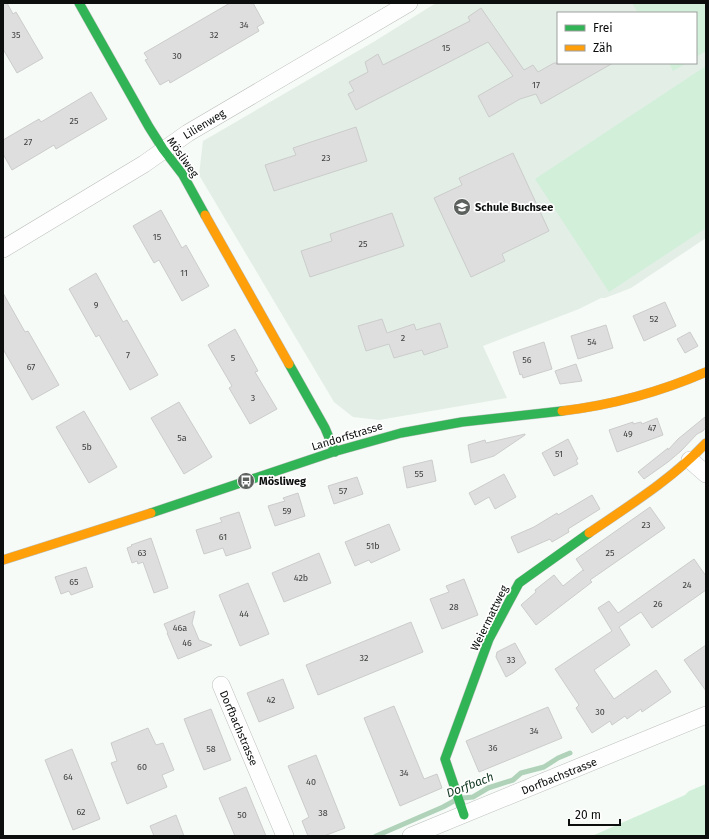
<svg xmlns="http://www.w3.org/2000/svg" width="709" height="839" font-family="'Fira Sans',sans-serif">
  <rect width="100%" height="100%" fill="#f6fbf7"/>
  <!-- built -->
  <path fill="#e3eee6" fill-rule="evenodd" d="M436,3H706V238L631,288L605,298H601L579,309L483,346L507,398L379,420L353,417L334,402L199,175L203,141L375,41ZM558,13H696V63H558Z"/>
  <!-- green -->
  <path fill="#d2efda" d="M632,3H706V51L696,57V13H638Z
    M669,63H687L673,71Z
    M706,66V228L609,292L535,179Z
    M706,784V836H592L685,795L689,791Z"/>
  <g fill="none" stroke-linecap="round" stroke-linejoin="round">
    <!-- stream -->
    <path stroke="#afd2b9" stroke-width="5" d="M463,798L473,797L488,788L513,780L521,773L544,767L558,758L570,753
      M376,836L443,807L454,801"/>
  </g>
  <!-- building -->
  <path fill="#dddedd" stroke="#cbcccb" d="M3,3H7L13,14L16,12L43,58L17,73L3,49Z
    M230,3H253L264,23L257,27L259,31L170,83L169,80L160,85L145,60L148,59L144,53Z
    M481,8L524,70L533,65L538,72L554,63H613L541,104L536,94L520,99L489,117L478,96L513,76L488,42L356,110L348,94L354,91L349,82L368,72L365,62L378,54L383,65L470,21L468,17Z
    M91,92L107,119L56,149L54,145L12,170L3,154V140L39,119L41,122Z
    M356,127L367,161L274,191L265,165L296,155L293,148Z
    M513,153L549,231L502,254L505,261L471,277L434,198L462,185L459,178Z
    M161,210L182,248L186,245L209,286L182,301L159,260L154,263L133,226Z
    M392,213L404,246L310,277L301,251L332,241L330,234Z
    M96,273L123,322L127,320L158,375L130,390L99,335L96,337L69,289Z
    M3,293L25,332L28,331L59,385L32,400L3,349Z
    M665,302L676,326L644,341L633,316Z
    M382,319L387,333L414,324L416,330L440,323L448,347L424,355L422,350L394,358L389,344L366,351L358,326Z
    M606,325L613,348L578,359L571,336Z
    M235,329L258,371L255,372L277,409L250,424L229,388L232,386L208,345Z
    M690,332L698,346L685,353L677,339Z
    M544,342L552,369L523,378L522,374L520,375L513,352Z
    M576,364L582,381L560,384L555,371Z
    M179,402L212,457L184,474L151,418Z
    M84,411L117,467L89,483L56,427Z
    M705,417L706,427L703,431L697,434L681,451L668,462L644,479L638,472L668,448V450L678,439Z
    M657,418L663,435L617,452L609,430L633,422V424L641,422L642,424Z
    M525,434V435L494,456L471,463L468,445L485,440L486,443Z
    M568,439L578,459L576,460L578,464L554,476L542,453Z
    M432,460L436,481L407,488L403,467Z
    M504,474L516,497L495,509L489,497L475,505L469,493Z
    M357,477L363,494L334,504L328,486Z
    M298,493L305,516L275,526L268,506L285,501L283,498Z
    M592,495L600,509L568,529L569,532L552,542L550,539L518,553L511,537L534,527L557,513L558,515Z
    M650,507L665,528L590,580L592,582L536,625L521,605L536,592L535,590L554,575L563,586L583,570L584,571L576,559Z
    M239,512L251,548L226,556L223,548L204,554L196,530L222,522L220,518Z
    M389,524L400,550L371,563L369,560L355,566L345,542Z
    M151,538L168,588L154,593L143,562L138,564L137,561L132,563L127,548L132,546L131,545Z
    M319,553L331,583L284,602L272,573Z
    M694,559L706,576V590L652,628L641,612L619,627L630,645L594,670L614,699L656,670L671,692L642,712L641,709L627,719L625,716L612,725L610,721L592,733L576,708L579,705L555,669L612,631L598,608L609,601L618,613Z
    M86,567L93,587L71,595L69,591L61,594L55,577Z
    M464,579L478,615L442,629L430,599L449,592L446,586Z
    M248,583L269,634L240,646L219,595Z
    M195,611L192,623L199,640L212,645L178,659L167,633H168L164,624Z
    M411,622L423,652L318,695L306,665Z
    M515,643L526,663L513,673L506,677L496,657L497,652Z
    M706,645V691L684,660Z
    M283,679L294,708L259,722L247,693Z
    M394,706L424,779L437,774L442,788L400,806L364,718Z
    M548,707L562,738L479,772L466,741Z
    M211,709L231,760L204,770L184,719Z
    M148,728L156,745L163,743L174,770L162,775L167,787L127,804L111,763L117,761L111,743Z
    M72,749L100,819L73,830L45,760Z
    M316,755L345,828L324,836H308L302,821L309,817L288,766Z
    M246,787L252,802L266,836H235L219,798Z
    M176,815L184,836H154L150,826Z"/>
  <g fill="none" stroke-linecap="round" stroke-linejoin="round">
    <!-- street casing -->
    <g stroke="#bcbfbc" stroke-width="18">
      <path id="street" d="M3,249L144,164L188,133L409,3
        M690,460L706,474
        M221,685L285,836
        M411,836L706,715"/>
    </g>
    <!-- fast casing -->
    <g stroke="#bcbfbc" stroke-width="10">
      <path id="fast" d="M79,3L149,127L163,149L183,175L205,215
        M289,364L325,428L335,452
        M151,513L333,452L401,433L462,422L562,411
        M464,815L445,759L489,639L519,583L589,533"/>
    </g>
    <!-- slow casing -->
    <g stroke="#bcbfbc" stroke-width="10">
      <path id="slow" d="M205,215L289,364
        M562,411C612,405 660,392 706,372
        M589,533C630,505 672,479 706,443
        M3,560L151,513"/>
    </g>
    <!-- street -->
    <use href="#street" stroke="#fefefe" stroke-width="17"/>
    <!-- fast -->
    <use href="#fast" stroke="#30b455" stroke-width="9"/>
    <!-- slow -->
    <use href="#slow" stroke="#ff9f0a" stroke-width="9"/>
  </g>
  <!-- icons -->
  <defs>
    <g id="school-disc" transform="scale(0.9)"><circle r="9.5" fill="#5d615e" stroke="#fff"/><path d="M0-5L7-2L0 1L-7-2ZM-4 1L0 2.5L4 1V4Q0 6-4 4Z" fill="#fff"/></g>
    <g id="bus-disc" transform="scale(0.9)"><circle r="9.5" fill="#5d615e" stroke="#fff"/><path d="M-5-6H5V4H4V6H2V4H-2V6H-4V4H-5ZM-3.5-4V0h7V-4ZM-3.5 1.2v1.5H-2V1.2ZM2 1.2v1.5H3.5V1.2Z" fill="#fff"/></g>
  </defs>
  <g fill-rule="evenodd">
    <use href="#school-disc" x="462" y="207"/>
    <use href="#bus-disc" x="246" y="481"/>
  </g>
  <g text-anchor="middle" stroke-width="3.5" stroke-linejoin="round" paint-order="stroke">
    <!-- number labels -->
    <g font-size="9" fill="#404240">
      <text x="244" y="28">34</text>
      <text x="16" y="38">35</text>
      <text x="214" y="38">32</text>
      <text x="446" y="51">15</text>
      <text x="177" y="59">30</text>
      <text x="536" y="88">17</text>
      <text x="74" y="124">25</text>
      <text x="28" y="145">27</text>
      <text x="326" y="161">23</text>
      <text x="157" y="240">15</text>
      <text x="363" y="247">25</text>
      <text x="184" y="276">11</text>
      <text x="96" y="308">9</text>
      <text x="654" y="322">52</text>
      <text x="403" y="341">2</text>
      <text x="592" y="345">54</text>
      <text x="128" y="358">7</text>
      <text x="233" y="361">5</text>
      <text x="527" y="363">56</text>
      <text x="31" y="370">67</text>
      <text x="253" y="401">3</text>
      <text x="652" y="431">47</text>
      <text x="628" y="437">49</text>
      <text x="182" y="441">5a</text>
      <text x="87" y="450">5b</text>
      <text x="559" y="457">51</text>
      <text x="419" y="477">55</text>
      <text x="343" y="494">57</text>
      <text x="287" y="514">59</text>
      <text x="646" y="528">23</text>
      <text x="223" y="540">61</text>
      <text x="373" y="549">51b</text>
      <text x="142" y="556">63</text>
      <text x="610" y="556">25</text>
      <text x="301" y="581">42b</text>
      <text x="74" y="585">65</text>
      <text x="687" y="588">24</text>
      <text x="658" y="607">26</text>
      <text x="454" y="610">28</text>
      <text x="244" y="617">44</text>
      <text x="180" y="631">46a</text>
      <text x="187" y="646">46</text>
      <text x="364" y="661">32</text>
      <text x="511" y="663">33</text>
      <text x="271" y="703">42</text>
      <text x="600" y="715">30</text>
      <text x="534" y="734">34</text>
      <text x="493" y="751">36</text>
      <text x="211" y="752">58</text>
      <text x="142" y="770">60</text>
      <text x="404" y="776">34</text>
      <text x="68" y="780">64</text>
      <text x="311" y="785">40</text>
      <text x="81" y="815">62</text>
      <text x="323" y="816">38</text>
      <text x="242" y="818">50</text>
    </g>
    <!-- street labels -->
    <g font-size="11" fill="#0b0e0c" stroke="#fff">
      <text transform="translate(204 124) rotate(-31)" y="4">Lilienweg</text>
      <text transform="translate(183 157) rotate(55)" y="4">Mösliweg</text>
      <text transform="translate(347 436) rotate(-17)" y="4">Landorfstrasse</text>
      <text transform="translate(489 618) rotate(-64)" y="4">Weiermattweg</text>
      <text transform="translate(239 728) rotate(67)" y="4">Dorfbachstrasse</text>
      <text transform="translate(559 776) rotate(-22)" y="4">Dorfbachstrasse</text>
    </g>
    <!-- poi labels -->
    <g font-size="11" font-weight="bold" fill="#0b0e0c" stroke="#fff" text-anchor="start">
      <text x="475" y="211">Schule Buchsee</text>
      <text x="259" y="485">Mösliweg</text>
    </g>
    <!-- water labels -->
    <g font-size="12" font-style="italic" fill="#113820" stroke="#fff">
      <text transform="translate(470 785) rotate(-21)" y="4">Dorfbach</text>
    </g>
  </g>
  <!-- border -->
  <rect width="709" height="839" fill="none" stroke="#0b0e0c" stroke-width="8"/>
  <!-- legend -->
  <rect x="557" y="12" width="140" height="52" fill="#ffffff" stroke="#9d9f9e"/>
  <rect x="565" y="25" width="20" height="6" fill="#30b455" stroke="#9d9f9e"/>
  <text x="593" y="32" font-size="12" fill="#0b0e0c">Frei</text>
  <rect x="565" y="45" width="20" height="6" fill="#ff9f0a" stroke="#9d9f9e"/>
  <text x="593" y="52" font-size="12" fill="#0b0e0c">Zäh</text>
  <!-- scale -->
  <path d="M569 819v6h51v-6" fill="none" stroke="#0b0e0c" stroke-width="2"/>
  <text x="575" y="819" font-size="12" fill="#0b0e0c" stroke="#ffffff" stroke-width="3" paint-order="stroke">20 m</text>
</svg>
